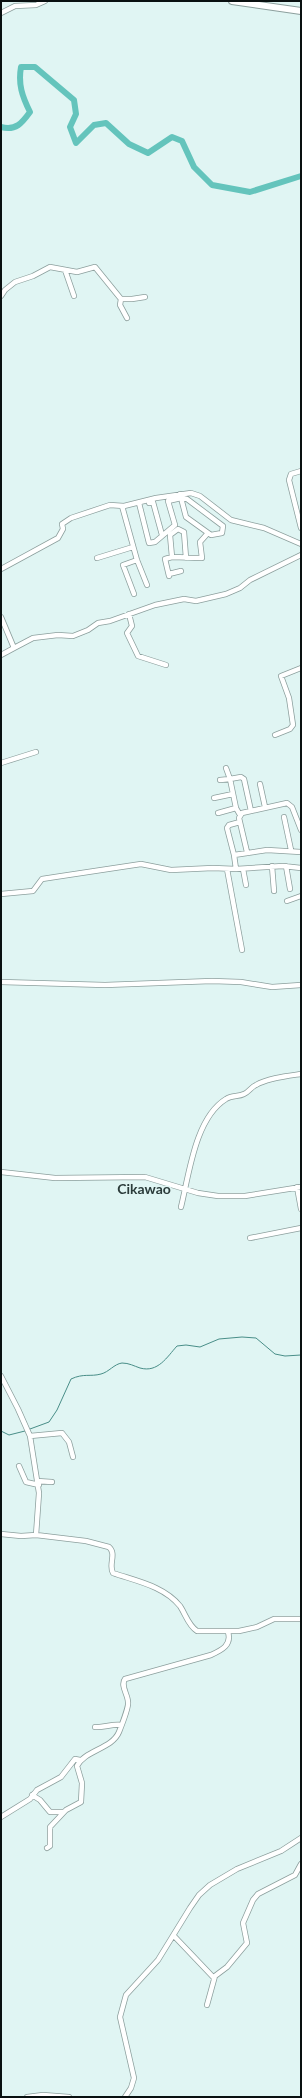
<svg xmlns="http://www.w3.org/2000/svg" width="302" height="2098" font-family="Lato,sans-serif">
  <rect width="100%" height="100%" fill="#e0f5f3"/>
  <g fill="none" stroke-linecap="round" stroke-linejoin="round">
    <!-- stream -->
    <path stroke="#498e88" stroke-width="1" d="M30,1429L49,1422L57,1410L71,1379C84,1373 90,1377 101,1374C109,1372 114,1364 122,1363C129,1363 134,1366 140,1368C158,1373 167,1357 177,1346L186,1345L200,1347L219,1339L242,1337L256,1338L275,1354L285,1356L301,1355
      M1,1431L9,1435L25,1431"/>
    <!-- river -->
    <path stroke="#64c4bc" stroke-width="6" d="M1,127C16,131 22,123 30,112C22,96 18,84 21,67H35L74,100L76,114L70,127L76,143L94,125L106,123L129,144L148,153L172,137L182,141L194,167L212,185L250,192L301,176"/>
    <!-- minor casing -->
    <g stroke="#8c9f9d" stroke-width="6">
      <path id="minor" d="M1,13L15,6L36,5L45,1
        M65,270L74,296
        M1,296L5,290L15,282L33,276L50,267L77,272L95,267L121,299H132L145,297
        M121,299L120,305L127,318
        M301,471L291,474L289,480L301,528
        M139,503L149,543L155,542L175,525L168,501L181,498L187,499L223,526L222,533L211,535L186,517L180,494
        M149,503L153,502L162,535
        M122,506L137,560L147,585
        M172,557L170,535L178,529L184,532L186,558
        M97,558L133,547
        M1,569L58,538L63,529L62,524L71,518L110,505L124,506L156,498L191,493L200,496L231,520L264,528L301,544
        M169,574L181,571
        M169,576L165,559L172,557L202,558L200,542L208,533
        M134,594L123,565L137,560
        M129,614L132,626L127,633L138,656L166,665
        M1,617L14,648L33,638L58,635L73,636L88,630L98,623L110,621L155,605L184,599L196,601L226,594L240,588L250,580L301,555
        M1,655L14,648
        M275,735L290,729L293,725L289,698L281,676L301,668
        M1,763L36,752
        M226,768L230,779L241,777L244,779L251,811
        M220,780L230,779L236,808L240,815
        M260,784L265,807
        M214,798L233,794
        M218,813L236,808
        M284,817L291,850
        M247,852L239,818L242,813L287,803L292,807L301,830
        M234,855L227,828L229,825L240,822
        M272,866L274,891
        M286,866L290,889
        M227,869L242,950
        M236,869L234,855L267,850L301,852
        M243,869L246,885
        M1,894L33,891L42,879L55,877L141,864L171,870L213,868L236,869L283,866L301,868
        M287,901L301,896
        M1,982L105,985L212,981L241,982L272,987L301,985
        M1,1172L55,1178L145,1177L198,1193L218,1196H245L301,1187
        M297,1187L301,1209
        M181,1207C189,1175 195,1118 226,1099C232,1095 238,1097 244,1094C249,1092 251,1087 256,1085C268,1078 287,1076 301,1074
        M250,1238L301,1228
        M1,1376L18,1409L30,1436L39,1493L36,1535
        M30,1436L62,1433L69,1442L73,1457
        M19,1466L26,1482L39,1485
        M37,1481L52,1482
        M1,1534L21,1536L36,1535L86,1541L109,1547C117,1554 108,1565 113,1573C136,1581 164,1586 180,1606C186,1615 188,1625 197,1631H239L257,1627L274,1619H301
        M95,1727C103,1728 111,1724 121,1725
        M32,1795L40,1800L50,1812H63
        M1,1817L30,1799L37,1790L61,1777L75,1759L80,1760
        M47,1848L50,1846V1827L66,1810L81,1802L82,1783L77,1766C85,1750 112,1749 119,1732C121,1727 129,1706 128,1702C128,1695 120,1685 125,1679L211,1655C222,1650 232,1645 228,1632
        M174,1936L214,1978
        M207,2005L215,1976L227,1967L247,1943L243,1923L253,1900L258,1894L295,1875L301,1864
        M27,2097L43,2095L69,2097
        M125,2097L131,2088L134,2078L120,2017L126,1995L158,1960L190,1908L199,1895L210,1885L237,1869L281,1851L301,1838"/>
    </g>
    <!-- major casing -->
    <g stroke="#8c9f9d" stroke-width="8">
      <path id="major" d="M232,1L301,11"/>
    </g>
    <!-- minor -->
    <use href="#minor" stroke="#fff" stroke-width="4.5"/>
    <!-- major -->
    <use href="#major" stroke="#fff" stroke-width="6"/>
  </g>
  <g text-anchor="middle" stroke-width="3" stroke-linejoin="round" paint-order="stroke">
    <!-- quarter labels -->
    <g font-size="14" font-weight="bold" fill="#2b3b3a" stroke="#e0f5f3">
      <text x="144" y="1194">Cikawao</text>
    </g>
  </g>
  <!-- border -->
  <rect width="302" height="2098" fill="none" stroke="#091010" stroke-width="4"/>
</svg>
